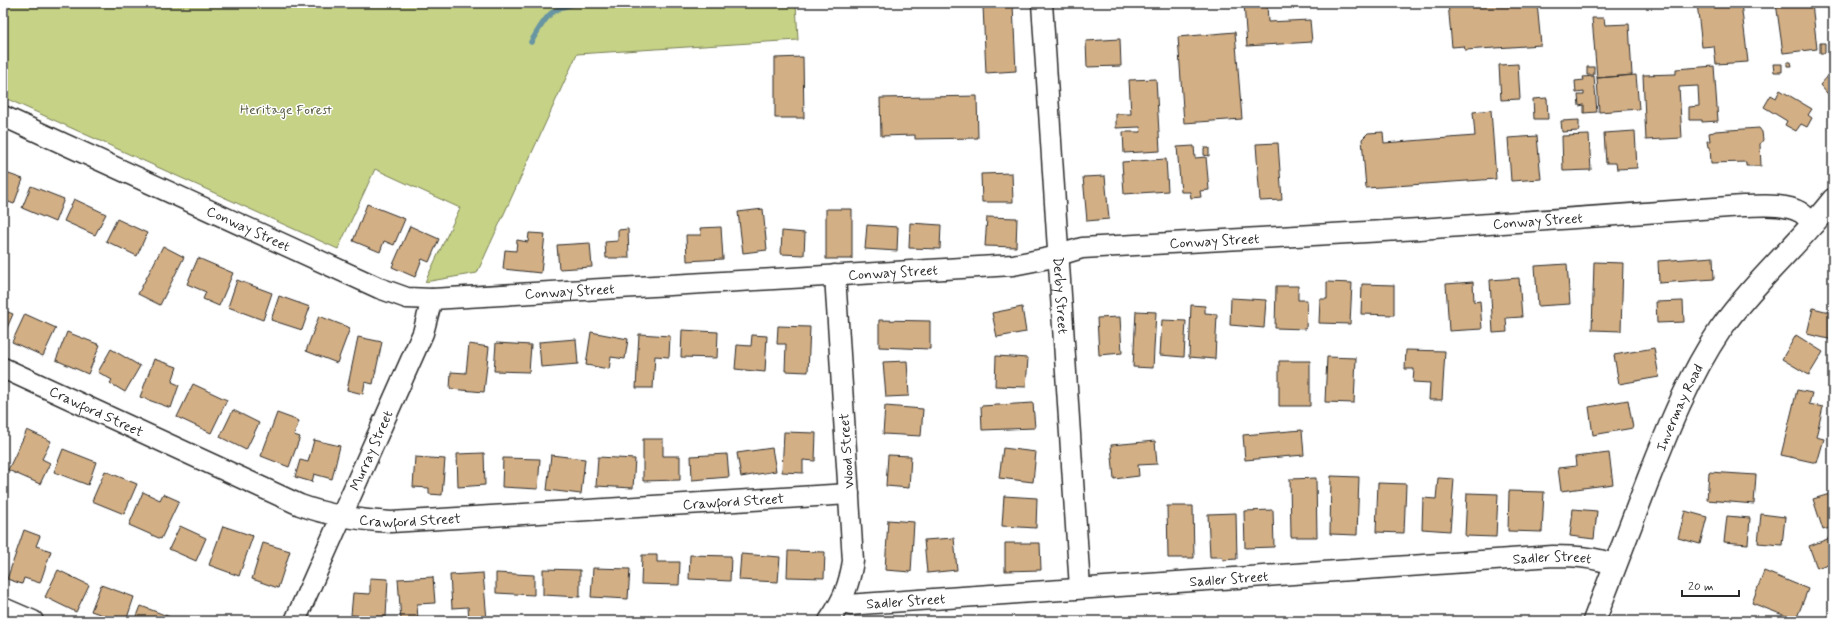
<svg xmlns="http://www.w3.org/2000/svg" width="1836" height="624" font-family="Mynerve,sans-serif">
  <rect width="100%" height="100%" fill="#fff"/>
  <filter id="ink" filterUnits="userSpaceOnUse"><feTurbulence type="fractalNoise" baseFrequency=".025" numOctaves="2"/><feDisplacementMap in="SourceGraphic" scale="8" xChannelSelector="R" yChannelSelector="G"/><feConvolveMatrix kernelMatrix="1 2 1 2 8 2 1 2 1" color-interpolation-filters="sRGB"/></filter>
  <g filter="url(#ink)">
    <!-- green -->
    <path fill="#c6d285" stroke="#787e58" d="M3,3H796L798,40L577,54L477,273L425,282L460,208L375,169L338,249L3,97Z"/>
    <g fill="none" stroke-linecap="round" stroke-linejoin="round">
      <!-- stream -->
      <path stroke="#6895a2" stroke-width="5.5" d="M531,42C546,18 548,8 578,3"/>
    </g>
    <!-- building -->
    <path fill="#d3af85" stroke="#2b2b2b" d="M1244,3H1267L1268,22L1310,20L1312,42L1247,46Z
      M1448,3H1537L1541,45L1465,50L1464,46L1452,47Z
      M1697,3H1741L1748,62L1716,64L1714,46L1702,47Z
      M1776,3H1812L1817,49L1783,53Z
      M1013,5L1016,71L986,73L983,6Z
      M1592,18H1604L1605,25L1629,24L1632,75L1597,78Z
      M1235,32L1242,119L1184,123L1178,37Z
      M1120,39L1121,66L1087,67L1086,41Z
      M1820,43H1825V53H1820Z
      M803,57L804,118H775V58Z
      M1787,62H1791L1792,66H1787Z
      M1518,64L1520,99L1501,100L1499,65Z
      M1773,64H1782V72H1774Z
      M1714,66L1718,121L1702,122V120H1689V107L1699,106L1698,86L1679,87L1682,138L1646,140L1643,75L1676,74V69Z
      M1587,67H1594V75H1587Z
      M1636,75L1639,109L1599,112L1597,78Z
      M1829,75L1831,78L1833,76V108L1831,102L1833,100L1820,85Z
      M1594,76L1597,112L1584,113V105L1579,106L1578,95H1584V92L1576,93L1575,81L1584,80L1583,77Z
      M1156,79L1160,151L1124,153L1123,132H1141L1140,127L1116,128V114H1131L1129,80Z
      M1780,90L1812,109L1808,115L1812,118L1807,127L1801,124L1796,131L1785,125L1787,121L1764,107L1771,95L1776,98Z
      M977,96L978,138L915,139V135L881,136L880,98Z
      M1547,98L1548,119H1534L1533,99Z
      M1491,110L1496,179L1366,188L1362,139L1368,133L1383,132L1384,143L1475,136L1473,112Z
      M1579,120V131L1562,132L1561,121Z
      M1759,128L1762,132L1763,140L1760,144L1761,166H1746V162L1711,163L1710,147H1708L1707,141H1710L1709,133L1714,132L1715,131Z
      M1635,131L1637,168L1617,169L1616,163H1606L1604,133Z
      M1589,135L1591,170L1563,171L1562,136Z
      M1537,136L1541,179L1511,181L1508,138Z
      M1278,143L1282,200L1260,201L1256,144Z
      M1194,146L1195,158L1206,157L1209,190L1200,191L1201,197L1191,198L1190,192H1181L1177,147Z
      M1204,148H1209V156L1204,155Z
      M1166,159L1168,191L1124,194L1122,162Z
      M3,172L23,179L14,204L3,200Z
      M1012,173L1013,202H982L981,174Z
      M1105,176L1109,219L1087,221L1083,177Z
      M31,186L64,199L55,222L22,208Z
      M74,199L106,214L95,235L64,221Z
      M367,204L405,219L394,245L384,241L380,252L353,241Z
      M763,209L767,250L743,253L738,212Z
      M826,209H852V259H826Z
      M987,217L1017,218L1016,247L985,246Z
      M117,219L147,233L137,256L106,241Z
      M910,223L941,225L940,249L909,248Z
      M867,225L898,227L897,251L865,249Z
      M410,226L439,239L429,262L422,259L415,277L392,267Z
      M721,227L723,259L687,261L686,235H701L700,228Z
      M628,229L629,258H606L605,242L618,241V230Z
      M782,231L805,233L804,255L781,254Z
      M529,233L545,234L541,273L503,269L505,250L516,251L517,240L528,242Z
      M590,243L592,267L559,269L557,245Z
      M163,246L184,257L160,305L138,294Z
      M1713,257L1714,279L1659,283L1658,261Z
      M198,258L233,273L219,306L203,299L206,292L187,284Z
      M1594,262L1623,263L1621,331L1592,330Z
      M1567,264L1570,304L1538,306L1535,266Z
      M1519,278L1522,317L1506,318L1507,332L1493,333L1490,280Z
      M237,280L272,293L263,320L228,307Z
      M1327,282L1352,283L1350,324L1319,323L1320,299H1327Z
      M1473,282L1474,302L1480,301L1482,329L1449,331L1446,284Z
      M1362,284L1394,285V315L1361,314Z
      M1276,286H1298V300H1307L1306,329L1275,328Z
      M279,296L310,307L302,330L271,320Z
      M1231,298L1266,300L1264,328L1230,325Z
      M1683,301L1684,322L1657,323L1656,302Z
      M1191,305L1205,306V313L1217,314L1215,359L1189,357Z
      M1022,307L1026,332L997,337L992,313Z
      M1813,308L1833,313V340L1807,334Z
      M3,310L13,314L3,337Z
      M1136,311L1156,312L1153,368L1133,367Z
      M25,314L56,328L43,356L12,342Z
      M319,316L350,328L337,363L306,351Z
      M1120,317L1122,353L1099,355L1097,318Z
      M879,320L930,321V349L879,347Z
      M1162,320L1186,321L1184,357L1160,355Z
      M778,326L810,327L808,372L785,371L786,344H777Z
      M682,330L718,332L717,358L681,357Z
      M67,332L100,345L88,374L56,360Z
      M591,332L628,339L625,359L611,357L609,369L586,365Z
      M639,334L670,336L669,357L655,356L653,388H636Z
      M752,335L767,336L765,372L735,369L737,345L751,346Z
      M1796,335L1823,352L1809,375L1782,359Z
      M358,337L382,342L373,384L365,382L363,394L347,390Z
      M576,339L578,364L541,367L539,342Z
      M496,343L531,345L529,372L494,371Z
      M469,344L489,347L484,392L450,389L451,372L466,373Z
      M1654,348L1659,377L1619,384L1614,355Z
      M111,349L140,366L125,392L110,383L112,380L98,372Z
      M1406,350L1445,351L1442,400H1429L1430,383L1413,382L1414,369H1405Z
      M996,356L1028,358L1026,387L995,386Z
      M1327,357L1356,358L1354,403L1325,402Z
      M154,359L177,367L172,382L179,385L171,408L140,397Z
      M907,361L909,396L886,397L883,362Z
      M1279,361H1310V406H1279Z
      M193,384L227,400L211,433L177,417Z
      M1797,390L1812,393L1809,404L1823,407L1816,437L1824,439L1817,463L1781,455Z
      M1628,400L1633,428L1593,435L1589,407Z
      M1033,403L1035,428L982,430L981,406Z
      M885,406L923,409L921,436L883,434Z
      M233,410L259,423L246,450L220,437Z
      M277,413L299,421L294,435L300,437L289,467L261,456Z
      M27,430L51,441L42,459L50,463L40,484L8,470Z
      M1302,430L1304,455L1245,460L1243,435Z
      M784,432L816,433L815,461L803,460V473L782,472Z
      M643,439H663V456H680V480L643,481Z
      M314,440L340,446L332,479L314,474L312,482L295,477L300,460L308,462Z
      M1155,441L1157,464L1138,465L1139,476L1114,479L1111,445Z
      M772,448L776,471L741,477L737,453Z
      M1003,448L1036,452L1033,482L999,478Z
      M63,449L96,462L88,485L54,472Z
      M484,453L485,485L458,487L457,454Z
      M1609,453L1613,484L1561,491L1558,468L1576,466L1575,457Z
      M727,454L729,477L692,480L691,456Z
      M551,455L585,459L581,494L547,490Z
      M888,455L911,456L909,488L886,486Z
      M415,457L445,459L442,495L429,494V488L413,487Z
      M598,457L635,459L633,488L596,486Z
      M503,458L540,459L538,489L502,487Z
      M105,471L137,484L124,514L92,501Z
      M1709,472L1756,475L1754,504L1707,500Z
      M1331,476L1359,477L1357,535L1330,534Z
      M1316,478L1317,537H1291L1290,479Z
      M1438,478L1454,479L1450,531L1422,529L1423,498L1436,499Z
      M1378,483L1406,484L1404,533L1376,532Z
      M1509,491L1544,492L1542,532L1508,531Z
      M143,492L160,500L163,494L179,501L161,539L129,525Z
      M1467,493L1498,494L1496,537L1465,536Z
      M1833,493V527L1823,530L1813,499Z
      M1004,496L1037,498L1036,528L1002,526Z
      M1167,506H1193L1194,558H1168Z
      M1573,509L1597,511L1594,539L1570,536Z
      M1273,510L1274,547L1245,548L1244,511Z
      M1685,511L1707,517L1700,544L1678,538Z
      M1236,513L1237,559L1223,560L1222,557H1210L1208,514Z
      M1761,514L1785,517L1782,545L1758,543Z
      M1727,516L1750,518L1748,544L1724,542Z
      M888,520L914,522L911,572L885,570Z
      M180,526L206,538L196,561L169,549Z
      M223,526L253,536L239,576L209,565Z
      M24,530L40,536L36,546L51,551L40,583L24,578L22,584L7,579Z
      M1833,537V562L1817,568L1809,546Z
      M954,538L957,570L927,573L924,540Z
      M263,543L290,551L278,588L252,579Z
      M1005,543H1040L1041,570L1005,571Z
      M788,551L825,552L824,578L787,577Z
      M741,554L780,557L778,582L739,580Z
      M642,555H657V562H680L679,585L641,584Z
      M690,555L731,556L730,581L689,579Z
      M593,568L630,569L628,599L591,597Z
      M543,569L580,570V597L543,595Z
      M58,570L89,585L76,612L45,597Z
      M1764,571L1808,589L1796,620L1752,603Z
      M483,573L487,620L469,621L468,607L452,608L450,575Z
      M496,573L534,575V595L496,593Z
      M433,577L435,603L417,604L418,621H401L398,579Z
      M370,578L388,579L386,617L351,615L353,593L370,594Z
      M101,585L134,597L126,621H120L91,611Z
      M141,606L170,617L168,621H135Z"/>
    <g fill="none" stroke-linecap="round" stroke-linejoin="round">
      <!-- minor casing -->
      <g stroke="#2b2b2b" stroke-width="23">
        <g id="minor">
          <path id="s1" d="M1042,3L1080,588"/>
          <path id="s2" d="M3,116L379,288L407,298L432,299L1013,265L1049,258L1082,248L1419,229L1743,206C1760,206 1784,203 1800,212C1805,215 1810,221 1814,224"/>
          <path id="s3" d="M3,368L300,505C330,516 359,520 391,522L849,494"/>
          <path id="s4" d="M842,603L851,605L861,604L1553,556C1575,556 1594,557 1616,565"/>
          <path d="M3,608L33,621"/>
          <path id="s5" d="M295,621L423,333L432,299"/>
          <path d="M829,621C843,600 849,586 853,561L835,275"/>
        </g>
      </g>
      <!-- secondary casing -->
      <g stroke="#2b2b2b" stroke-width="25">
        <g id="secondary">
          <path id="s6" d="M1594,621C1612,574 1630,527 1648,480C1668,429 1689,376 1720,330C1753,283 1798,245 1833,200"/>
        </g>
      </g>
      <!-- minor -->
      <use href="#minor" stroke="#fff" stroke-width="20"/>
      <!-- secondary -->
      <use href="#secondary" stroke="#fff" stroke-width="22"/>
    </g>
  </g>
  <g text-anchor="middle" stroke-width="3" stroke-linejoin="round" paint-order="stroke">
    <!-- park labels -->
    <g font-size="14" fill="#5a5d46" stroke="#fff">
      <text x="286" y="114">Heritage Forest</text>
    </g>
    <!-- street labels -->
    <g font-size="14" fill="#2b2b2b" stroke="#fff">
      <text dy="5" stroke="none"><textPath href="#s2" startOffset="1578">Conway Street</textPath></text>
      <text dy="5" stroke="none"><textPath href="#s2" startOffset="270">Conway Street</textPath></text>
      <text dy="5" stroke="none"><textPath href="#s2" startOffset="1254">Conway Street</textPath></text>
      <text dy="5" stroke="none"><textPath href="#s2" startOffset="930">Conway Street</textPath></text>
      <text dy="5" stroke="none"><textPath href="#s2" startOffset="606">Conway Street</textPath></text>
      <text dy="5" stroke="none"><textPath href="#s1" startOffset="293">Derby Street</textPath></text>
      <text dy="5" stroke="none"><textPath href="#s6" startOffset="230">Invermay Road</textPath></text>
      <text dy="5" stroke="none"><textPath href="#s3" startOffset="103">Crawford Street</textPath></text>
      <text dy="5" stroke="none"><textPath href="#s5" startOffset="187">Murray Street</textPath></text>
      <text transform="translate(846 451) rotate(-94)" y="5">Wood Street</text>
      <text dy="5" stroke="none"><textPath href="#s3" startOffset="763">Crawford Street</textPath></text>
      <text dy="5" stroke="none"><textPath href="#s3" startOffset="439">Crawford Street</textPath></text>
      <text dy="5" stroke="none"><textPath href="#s4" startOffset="712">Sadler Street</textPath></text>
      <text dy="5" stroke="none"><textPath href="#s4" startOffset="388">Sadler Street</textPath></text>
      <text dy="5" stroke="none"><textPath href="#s4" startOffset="64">Sadler Street</textPath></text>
    </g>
  </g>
  <!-- margin -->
  <rect width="1836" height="624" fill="none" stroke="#fff" stroke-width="16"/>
  <rect x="8" y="8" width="1820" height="608" fill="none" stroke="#2b2b2b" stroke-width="1.5" filter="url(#ink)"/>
  <!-- scale -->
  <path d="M1682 590v6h57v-6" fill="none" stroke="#2b2b2b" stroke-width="2"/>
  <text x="1688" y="590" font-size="12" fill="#2b2b2b" stroke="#ffffff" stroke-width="3" paint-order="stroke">20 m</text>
</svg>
